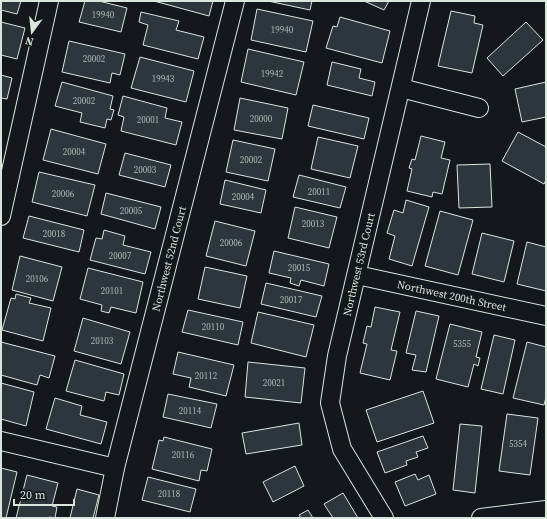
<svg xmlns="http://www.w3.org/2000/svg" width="547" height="519" font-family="'Source Serif 4',serif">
  <rect width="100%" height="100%" fill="#14181c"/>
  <!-- building -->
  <path fill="#2c363c" stroke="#d8e6dc" d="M1,1H21L17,14L1,10Z
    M85,1H99L127,8L121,32L79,22Z
    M154,1H213L209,16Z
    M268,1H312L310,10Z
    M364,1H389L384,10Z
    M257,9L313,21L306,52L251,40Z
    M451,11L475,16L474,23L483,25L472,73L438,66Z
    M141,12L179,21L176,30L204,37L198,59L143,45L148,25L139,22Z
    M340,17L390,31L382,63L326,48L333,26L337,27Z
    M1,22L25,28L17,59L1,55Z
    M526,22L543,40L503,76L487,58Z
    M69,41L125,54L120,75L112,73L110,83L62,72Z
    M248,49L304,62L296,95L241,82Z
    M140,57L194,71L186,102L131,88Z
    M332,62L361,69L359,78L375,82L372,96L327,85Z
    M1,75L12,78L7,99L1,98Z
    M62,82L113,96L110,109L114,110L111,120L107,119L105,128L80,122L82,113L55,106Z
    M546,82V117L522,122L515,89Z
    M123,96L167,108L165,118L182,122L176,145L121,131L124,117L118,115Z
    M240,98L288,108L282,139L234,130Z
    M313,105L369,118L364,139L308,126Z
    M51,129L106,144L98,174L43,160Z
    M518,132L546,147V180L544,184L502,161Z
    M421,136L445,142L441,158L450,160L442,194L433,192L432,197L407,191L412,169L409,168L412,159L415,160Z
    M318,137L358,146L350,178L311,169Z
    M233,140L275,149L268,181L226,172Z
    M125,153L171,165L165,187L119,175Z
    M490,164L492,207L459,208L457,165Z
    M39,172L95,185L87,216L32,202Z
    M299,175L346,187L340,208L293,197Z
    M225,180L266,190L261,213L220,204Z
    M106,193L161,207L155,229L101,214Z
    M406,200L429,207L412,266L389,259L395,236L387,233L394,210L403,213Z
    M295,207L337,217L329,248L288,238Z
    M440,211L473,220L458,275L425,266Z
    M29,216L84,230L79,252L23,238Z
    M215,221L255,231L246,266L206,256Z
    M104,230L125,236L123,245L151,252L145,274L90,260L96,238L102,239Z
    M482,233L514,241L504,282L472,274Z
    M527,242L546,247V291L517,284Z
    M274,251L329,264L324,286L301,280L299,286L290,283L291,278L269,273Z
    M20,256L62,267L53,301L12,290Z
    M205,267L247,276L240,308L198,299Z
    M88,268L143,282L136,313L111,307L109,313L101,311L102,305L80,299Z
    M266,283L322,296L316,317L261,304Z
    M16,294L31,298L29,303L51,308L43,341L2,330L11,298L15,299Z
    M375,307L400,312L391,350L397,351L390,380L360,373L367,344L363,343L367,326L371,327Z
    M188,310L243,322L238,345L182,332Z
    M416,311L439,316L426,372L412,370L416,355L406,353Z
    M258,312L314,325L306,357L251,343Z
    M83,318L130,332L121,364L74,351Z
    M450,324L482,332L476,357L480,358L478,366L474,364L468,387L436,379Z
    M494,335L515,340L503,394L481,389Z
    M1,342L55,356L49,378L40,375L37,385L1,375Z
    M527,342L546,347V397L544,405L513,398Z
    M178,352L234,365L226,396L189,387L191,378L173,374Z
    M75,360L124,374L119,395L106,392L104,401L66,391Z
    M248,362L305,368L301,403L245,397Z
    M1,383L34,392L26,426L1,419Z
    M423,391L434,423L377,442L366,410Z
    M168,394L217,404L211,428L163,417Z
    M55,398L82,406L80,415L107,422L101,444L46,429Z
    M507,414L538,418L530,475L499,471Z
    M299,423L302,445L246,454L242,433Z
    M460,424L482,426L475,493L453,490Z
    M423,436L428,448L416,452L418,457L406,461L407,465L385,473L377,452Z
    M164,437L212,449L207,471L201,470L199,481L152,469L159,440L163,441Z
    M295,466L304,486L273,502L263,482Z
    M1,468L17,472L6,518H1Z
    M415,474L418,480L429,475L436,494L405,506L395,482Z
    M27,475L58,483L52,506L57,507L55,518L49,517V518H16Z
    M148,477L196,489L190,512L142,500Z
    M77,489L99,495L93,518H70Z
    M343,493L358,518H333L324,504Z
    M308,510L313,518H301L299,515Z"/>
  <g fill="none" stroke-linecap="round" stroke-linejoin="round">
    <!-- street casing -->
    <g stroke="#d8e6dc" stroke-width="20">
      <g id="street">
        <path d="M401,88L479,108"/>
        <path d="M1,216L49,1"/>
        <path id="s1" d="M357,275L546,316"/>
        <path d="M1,441L115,468"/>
        <path id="s2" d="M105,518L115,468L235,1"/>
        <path id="s3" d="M384,518L342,449L330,403L337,356L421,1"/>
        <path d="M481,518L546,510"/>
      </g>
    </g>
    <!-- street -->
    <use href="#street" stroke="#14181c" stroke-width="18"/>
  </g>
  <g text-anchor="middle" stroke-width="3" stroke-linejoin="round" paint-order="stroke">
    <!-- number labels -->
    <g font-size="9" fill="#adbab4">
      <text x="103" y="18">19940</text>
      <text x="282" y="33">19940</text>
      <text x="94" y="62">20002</text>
      <text x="272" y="77">19942</text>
      <text x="163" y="82">19943</text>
      <text x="84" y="104">20002</text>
      <text x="261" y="122">20000</text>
      <text x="148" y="123">20001</text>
      <text x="74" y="155">20004</text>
      <text x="251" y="163">20002</text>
      <text x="145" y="173">20003</text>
      <text x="319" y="195">20011</text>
      <text x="63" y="197">20006</text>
      <text x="243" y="200">20004</text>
      <text x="131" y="214">20005</text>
      <text x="313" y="227">20013</text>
      <text x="54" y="237">20018</text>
      <text x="231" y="246">20006</text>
      <text x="120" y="259">20007</text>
      <text x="299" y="271">20015</text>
      <text x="37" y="282">20106</text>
      <text x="112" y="294">20101</text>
      <text x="291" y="303">20017</text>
      <text x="213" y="330">20110</text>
      <text x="102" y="344">20103</text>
      <text x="462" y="347">5355</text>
      <text x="206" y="379">20112</text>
      <text x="274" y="386">20021</text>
      <text x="190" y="414">20114</text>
      <text x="518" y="447">5354</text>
      <text x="183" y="458">20116</text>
      <text x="169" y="497">20118</text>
    </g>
    <!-- street labels -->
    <g font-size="11" fill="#d8e6dc" stroke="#14181c">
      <text dy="4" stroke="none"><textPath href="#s2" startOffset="267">Northwest 52nd Court</textPath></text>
      <text dy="4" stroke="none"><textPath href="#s3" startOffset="270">Northwest 53rd Court</textPath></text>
      <text dy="4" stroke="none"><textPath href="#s1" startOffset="97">Northwest 200th Street</textPath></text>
    </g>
  </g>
  <!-- border -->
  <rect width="547" height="519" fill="none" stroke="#d8e6dc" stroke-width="4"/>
  <!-- north arrow -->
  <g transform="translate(32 32) rotate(195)" stroke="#14181c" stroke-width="3" paint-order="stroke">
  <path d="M0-3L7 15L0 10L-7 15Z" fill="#d8e6dc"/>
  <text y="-6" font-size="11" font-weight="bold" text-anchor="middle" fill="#d8e6dc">N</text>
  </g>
  <!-- scale -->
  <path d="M14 499v6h60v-6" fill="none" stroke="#d8e6dc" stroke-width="2"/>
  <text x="20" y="499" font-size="12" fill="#d8e6dc" stroke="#14181c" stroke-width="3" paint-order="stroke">20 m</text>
</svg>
